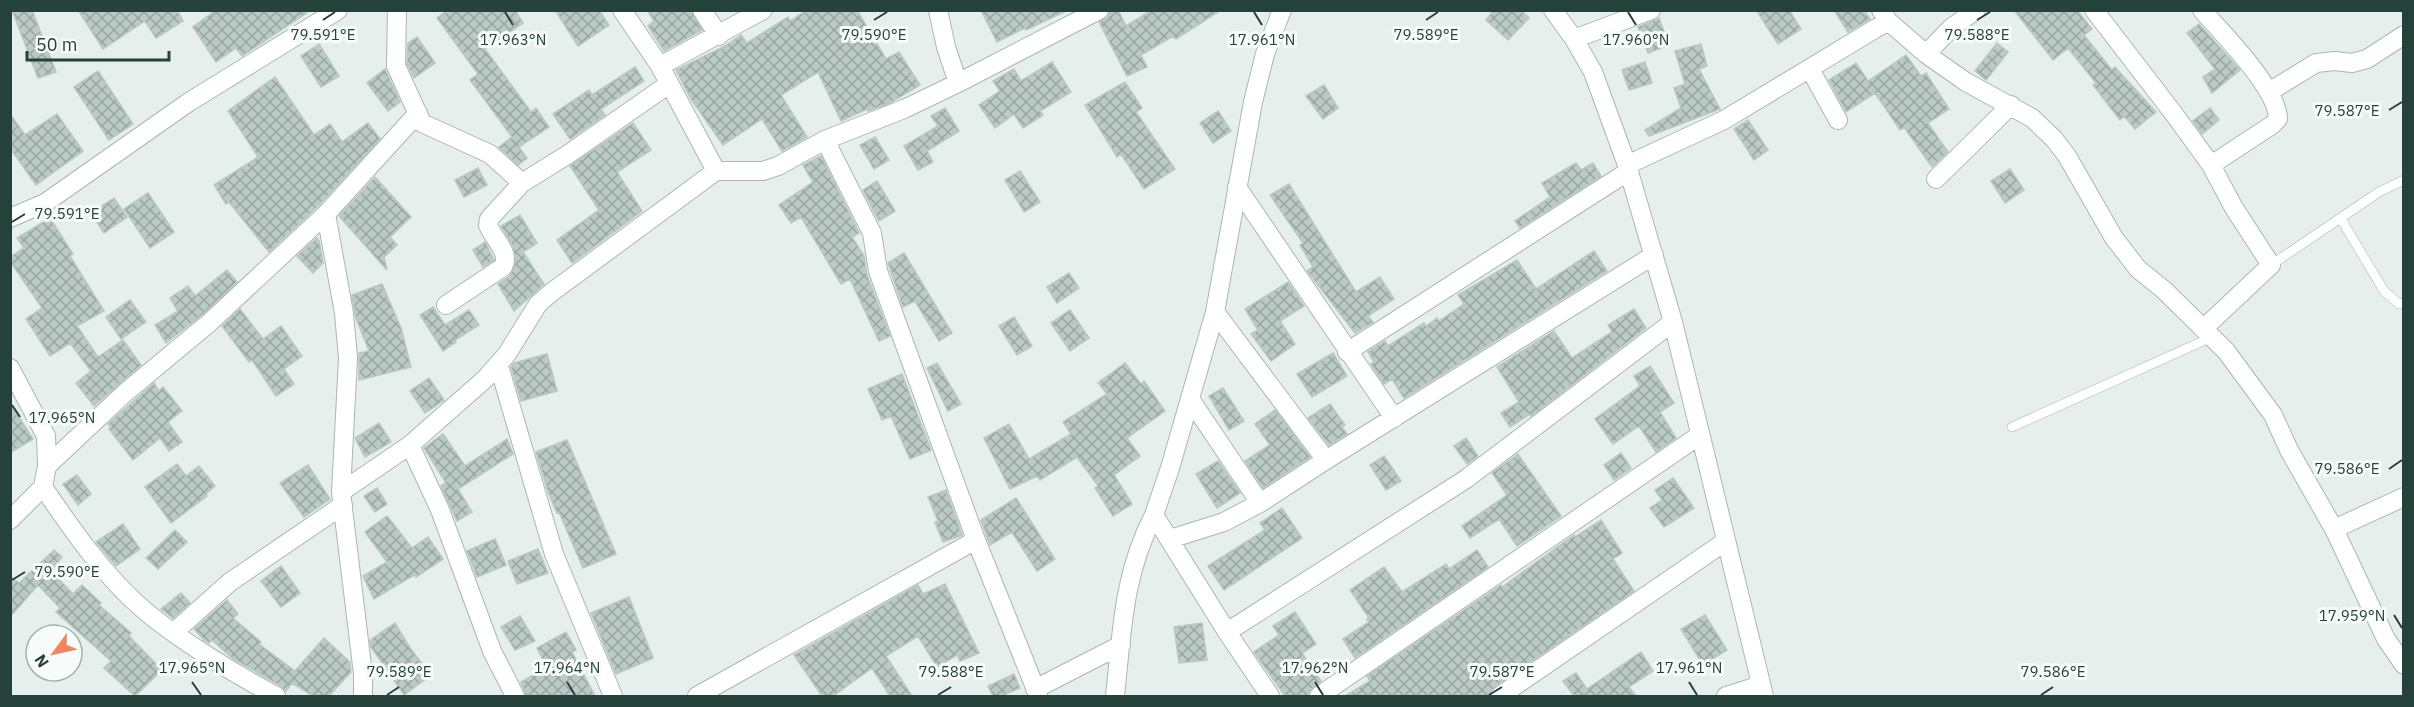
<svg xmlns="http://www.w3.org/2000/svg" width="2414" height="707" font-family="'IBM Plex Sans',sans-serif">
  <defs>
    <pattern id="building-cross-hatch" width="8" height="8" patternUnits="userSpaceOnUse" patternTransform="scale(1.5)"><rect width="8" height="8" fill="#bbcac4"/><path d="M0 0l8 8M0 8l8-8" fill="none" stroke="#98a6a0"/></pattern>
  </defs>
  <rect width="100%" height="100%" fill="#e6efeb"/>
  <!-- building -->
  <path fill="url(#building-cross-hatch)" stroke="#b8c9c2" stroke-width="1.5" d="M12,10H32L56,72L38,78Z
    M78,10H177L183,21L156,38L145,21L103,49Z
    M216,10H311L242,56L236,48L216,62L193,27Z
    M448,10H515L523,23L485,49L531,112L536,108L549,127L519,147L527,158L518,165L499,147L512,137L470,80L478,74L437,18Z
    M555,10H599L609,25L578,46Z
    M647,10H691L702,30L664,51L648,26L654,21Z
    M807,10H857L886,59L899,52L920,85L890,103L868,111L867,109L841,121L818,72L781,95L807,137L782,151L762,119L723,145L691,99L676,70L725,46L741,35L747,43L788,17L790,21Z
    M981,10H1068L1026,30L1025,28L997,42Z
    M1110,10H1118L1126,26L1152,10H1221L1176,39L1173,36L1141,55L1147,67L1127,76L1099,22L1108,17Z
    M1494,10H1521L1529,18L1508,40L1486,20Z
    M1756,10H1789L1801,29L1778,44Z
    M1834,10H1864L1870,19L1848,32Z
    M2014,10H2077L2092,29L2084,35L2112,70L2115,67L2156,112L2135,129L2124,116L2120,120L2093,85L2096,83L2068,48L2053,60Z
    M1659,18L1669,45L1648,53L1638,27Z
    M2199,24L2240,70L2212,93L2203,77L2215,69L2187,33Z
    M417,37L435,63L414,78L407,64L408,43Z
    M1997,43L2008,52L1986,80L1975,71Z
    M319,44L339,76L321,87L301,56Z
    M1701,44L1707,66L1699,69L1720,109L1649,136L1645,130L1681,108L1674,88L1685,84L1675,51Z
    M1906,55L1921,76L1926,73L1949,109L1928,123L1948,152L1932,167L1904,127L1900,130L1875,93L1846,112L1829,80L1856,63L1868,81Z
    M1052,62L1071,92L1040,111L1043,115L1023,128L1014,114L995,128L979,105L1000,91L993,81L1014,69L1021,81Z
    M1645,62L1652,83L1629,90L1622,70Z
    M635,67L644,81L601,109L605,115L570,139L553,114L589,90L592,95Z
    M385,69L400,102L388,111L367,83Z
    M98,71L133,124L109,140L74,87Z
    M275,77L314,135L330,124L342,142L368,123L380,139L318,206L269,252L229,202L226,204L214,185L258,157L228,111Z
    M1125,82L1142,108L1136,112L1175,169L1144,189L1121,154L1117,157L1085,105Z
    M1324,85L1338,108L1323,119L1306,96Z
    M945,108L959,131L927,151L933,162L918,170L904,146L938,126L931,116Z
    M2210,108L2219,120L2202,134L2193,121Z
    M1218,111L1231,131L1213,143L1200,123Z
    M10,114L25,135L57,114L83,151L36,185L10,148Z
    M1748,120L1768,150L1754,160L1734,129Z
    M633,123L651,150L617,172L642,211L572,263L557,240L599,210L570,166Z
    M875,137L889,160L874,169L860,145Z
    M821,156L859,233L852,237L864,256L867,275L890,336L879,341L850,279L841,284L801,217L791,223L779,205L813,182L803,165Z
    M1576,163L1581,170L1593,163L1601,176L1520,228L1515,221L1550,197L1542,183Z
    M478,168L487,185L464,197L455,180Z
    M2010,169L2024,190L2005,203L1991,181Z
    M1020,171L1040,202L1024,212L1005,180Z
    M375,177L411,217L390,237L397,245L384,257L387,270L339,216Z
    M877,181L895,211L879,221L863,190Z
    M1289,184L1356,292L1380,277L1394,299L1368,316L1373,322L1355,333L1307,271L1313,267L1300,245L1303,243L1270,195Z
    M148,193L174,232L150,248L124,209Z
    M114,198L127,217L104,233L91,213Z
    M520,215L537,243L523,252L544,284L514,311L498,284L510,276L516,261L513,246L501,226Z
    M50,218L73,254L70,256L104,311L77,326L98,357L123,340L141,365L94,406L76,383L91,371L70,343L50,356L26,319L42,308L10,261V257L24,248L17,238Z
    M317,238L319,241L323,263L313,273L297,256Z
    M485,242L494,260L483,267L473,250Z
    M1594,251L1607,271L1404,398L1392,379L1384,384L1371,364L1374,362L1368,352L1385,341L1388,346L1424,323L1426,326L1437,318L1439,321L1464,304L1458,295L1517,260L1536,289Z
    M904,253L952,333L939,341L915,301L903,307L888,263Z
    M227,270L237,282L202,315L166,343L155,325L178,311L170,298L188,286L195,296Z
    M1069,273L1079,288L1057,303L1047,287Z
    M1288,282L1304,306L1280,321L1295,344L1271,361L1251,334L1258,330L1245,309Z
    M382,284L401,328L411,367L359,380V353L369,351L356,318L352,295Z
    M130,300L146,322L121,339L106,317Z
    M433,307L445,325L469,310L479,325L455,340L456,342L443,351L420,315Z
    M240,309L263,339L281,326L302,356L284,369L294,384L276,396L252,360L249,362L222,326Z
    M1634,309L1646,328L1531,416L1530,414L1510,427L1501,413L1519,402L1497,367L1554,331L1572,358L1612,332L1608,325Z
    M1070,310L1089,338L1070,351L1051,323Z
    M1014,317L1032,346L1017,355L999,326Z
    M1333,353L1347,376L1312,397L1297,374Z
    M547,354L557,391L521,401L511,367L514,363Z
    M937,363L961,404L948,411L927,368Z
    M1125,363L1141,384L1144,381L1165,411L1127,438L1140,456L1114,475L1132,504L1113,516L1095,488L1098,486L1077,457L1040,480L1037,476L1010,489L984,438L1009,424L1029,459L1071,434L1063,422L1107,394L1098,383Z
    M1650,366L1674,403L1660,412L1676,438L1656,452L1639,426L1613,444L1595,419L1640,386L1634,376Z
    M902,374L931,450L910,459L891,416L882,420L868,389Z
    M429,378L444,400L425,413L410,391Z
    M154,383L159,391L163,387L182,411L168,422L182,442L169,451L160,438L133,460L109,429L111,427L108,424Z
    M1223,388L1244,421L1229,430L1209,396Z
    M10,403L33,439L10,453Z
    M1330,404L1345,425L1342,427L1347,434L1329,445L1308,418Z
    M1275,410L1310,457L1263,488L1245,461L1270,445L1255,424Z
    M379,423L391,442L365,457L355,438Z
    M443,434L465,466L507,439L513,454L458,489L472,512L457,521L441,486L446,483L424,448Z
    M1466,438L1478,456L1467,464L1454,446Z
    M567,440L616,554L583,568L559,512L557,513L548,492L536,452Z
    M1621,453L1631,468L1614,480L1604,465Z
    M1518,454L1561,516L1517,546L1499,519L1470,538L1462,526L1507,495L1492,473Z
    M1384,456L1401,481L1386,490L1370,465Z
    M1218,461L1240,493L1217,508L1196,474Z
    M177,464L186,476L199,466L215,486L206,494L207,496L171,523L145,487Z
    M308,465L330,499L304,517L280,483Z
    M77,475L91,494L78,505L63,484Z
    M1673,478L1694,508L1664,527L1650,508L1662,500L1655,490Z
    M377,488L387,504L375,512L364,496Z
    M946,490L962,535L943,542L935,522L938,521L928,497Z
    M1016,498L1055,559L1037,571L1012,532L990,545L981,520Z
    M1282,508L1302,538L1224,590L1208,566L1265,530L1260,523Z
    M387,516L412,548L428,537L443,559L416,577L414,575L374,599L363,576L387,562L365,532Z
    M1601,520L1622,553L1613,559L1634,591L1494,687L1489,696H1345L1370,681L1367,676L1501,585L1502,587L1574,535L1575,537Z
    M123,524L140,549L116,566L96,542Z
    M175,530L187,542L158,569L146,558Z
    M495,539L506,565L477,577L467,551Z
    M538,549L548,573L517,584L508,561Z
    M54,550L62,557L51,571L73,594L82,585L101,603L99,605L131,633L129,636L162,670L135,696L104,668L111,661L56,612L60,608L38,585L10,617V576L19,583Z
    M1477,550L1488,567L1355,658L1343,639L1369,622L1367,619L1369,618L1350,590L1384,567L1402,592L1446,564L1449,569Z
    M281,566L300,593L281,607L261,581Z
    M945,584L979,653L960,661L957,655L937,667L918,636L886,656L912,696H890L872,668L833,696H822L794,655L918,585L923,594Z
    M181,593L190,603L173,618L161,609Z
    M629,597L653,658L616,674L591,613Z
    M227,600L238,614L233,618L261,642L259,644L295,671L324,638L350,662L351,672L329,696H313L292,683L286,691L281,686L232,658L212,640L209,643L204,640L194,629Z
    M1295,612L1316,644L1302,653L1321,681L1309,691L1308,696H1285L1254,652L1279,635L1273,626Z
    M1705,615L1727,650L1703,665L1681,629Z
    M520,616L535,641L515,650L501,627Z
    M395,623L410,648L431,675L404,695L371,647L370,640Z
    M1202,623L1207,660L1179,663L1174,627Z
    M566,632L576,650L572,652L595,696H526L521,682L547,667L537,648Z
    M1641,652L1653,671L1629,687L1636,696H1574L1563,681L1576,673L1587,689Z
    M1014,674L1020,688L1001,696H993L988,686Z"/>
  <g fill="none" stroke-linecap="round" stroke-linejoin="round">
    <!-- service casing -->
    <g stroke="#a8b8b2" stroke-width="10">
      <path id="service" d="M2341,219L2384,291L2399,304L2404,303
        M2271,265L2379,192L2404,180
        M2012,427L2212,337"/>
    </g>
    <!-- minor casing -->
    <g stroke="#a8b8b2" stroke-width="20">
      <path id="minor" d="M397,10L396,66L422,123L490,154L522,183
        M622,10L660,66L716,171
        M702,10L719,36
        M938,10L946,47L958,83
        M1553,10L1574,39L1593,72L1627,165L1673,322L1764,696
        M1881,10L1888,21L1926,54L1966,82L2032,118L2054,139L2067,156L2114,238L2138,269L2164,290L2226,351L2273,415L2289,450L2334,529L2386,639L2404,665
        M2094,10L2174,114L2211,165L2234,208L2271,265L2203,329
        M2202,10C2223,34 2278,89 2278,119L2272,125L2211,165
        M1574,39L1651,10
        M1926,54L1951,28L1976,10
        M660,66L763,10
        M1810,69L1838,120
        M2269,92L2316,63L2335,61L2352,63L2367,59L2404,35
        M825,140L872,233L878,271L976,540L1038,695
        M1627,165L1724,120L1888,21
        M1936,179L2011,105
        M1237,187L1394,418
        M446,305L503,267C511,252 493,239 488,225L489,219L522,183L567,155L669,84
        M1215,312L1326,460
        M1347,352L1629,171
        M499,366L554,554L613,696
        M10,368L46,436L47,466L43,487C73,531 104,576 145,611C181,641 235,674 276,696
        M1190,399L1260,503
        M410,445L440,510L492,651L515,696
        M47,466L126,392L209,323L326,214
        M341,492L410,445L485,379L507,354L538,304L552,292L716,171H763L778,166L825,140L904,109L958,83L1099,10
        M1154,515L1170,468L1215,312L1253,102L1265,54L1282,10
        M10,520L43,487
        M2334,529L2404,497
        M1170,539L1224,522L1260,503L1326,460L1654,255
        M174,632L230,582L343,505
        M1227,632L1466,479L1673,322
        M1035,689L1121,645
        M363,696V674L341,492L348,358L344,313L326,214L418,113
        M697,696L976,540
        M1115,696C1122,632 1123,574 1154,515L1227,632L1270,696
        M1319,696L1700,435
        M1500,696L1726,541
        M1726,696L1761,685"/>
    </g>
    <!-- tertiary casing -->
    <g stroke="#a8b8b2" stroke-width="20">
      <path id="tertiary" d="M10,218L45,203L189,102L338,10"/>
    </g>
    <!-- service -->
    <use href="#service" stroke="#fff" stroke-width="9"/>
    <!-- minor -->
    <use href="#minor" stroke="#fff" stroke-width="18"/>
    <!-- tertiary -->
    <use href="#tertiary" stroke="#fff" stroke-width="18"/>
  </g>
  <!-- ticks -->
  <path fill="none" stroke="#24423a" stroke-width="2" d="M505,12L513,25M1254,12L1262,25M1628,12L1636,25M323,20L335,12M874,20L887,12M1426,20L1438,12M1977,20L1990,12M2389,110L2402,102M12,222L25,214M12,405L20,417M2389,469L2402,460M12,580L25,572M2394,615L2402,628M192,682L201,695M567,682L575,695M1315,682L1323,695M1689,682L1697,695M387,695L399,687M938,695L951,687M1489,695L1502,687M2041,695L2053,687"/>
  <g font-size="15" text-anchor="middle" fill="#24423a" stroke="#f7fbf9" stroke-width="6" stroke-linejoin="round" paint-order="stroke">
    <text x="323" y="40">79.591°E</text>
    <text x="874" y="40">79.590°E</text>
    <text x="1426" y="40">79.589°E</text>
    <text x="1977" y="40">79.588°E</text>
    <text x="513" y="45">17.963°N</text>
    <text x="1262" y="45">17.961°N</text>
    <text x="1636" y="45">17.960°N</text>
    <text x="2347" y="116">79.587°E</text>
    <text x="67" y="219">79.591°E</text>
    <text x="62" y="423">17.965°N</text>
    <text x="2347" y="474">79.586°E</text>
    <text x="67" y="577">79.590°E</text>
    <text x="2352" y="621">17.959°N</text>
    <text x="192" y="673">17.965°N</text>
    <text x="567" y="673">17.964°N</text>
    <text x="1315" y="673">17.962°N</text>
    <text x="1689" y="673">17.961°N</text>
    <text x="399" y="677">79.589°E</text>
    <text x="951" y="677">79.588°E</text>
    <text x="1502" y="677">79.587°E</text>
    <text x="2053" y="677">79.586°E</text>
  </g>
  <!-- border -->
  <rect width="2414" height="707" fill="none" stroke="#24423a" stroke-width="24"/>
  <!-- north arrow -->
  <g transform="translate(54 653) rotate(237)"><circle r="28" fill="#f7fbf9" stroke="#a3b1ad" stroke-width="1.5"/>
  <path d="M0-4.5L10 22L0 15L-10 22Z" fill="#f4845f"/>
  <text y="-9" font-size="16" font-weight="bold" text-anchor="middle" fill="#24423a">N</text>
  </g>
  <!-- scale -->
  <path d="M27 51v9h142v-9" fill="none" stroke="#24423a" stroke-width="3"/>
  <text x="36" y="51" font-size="18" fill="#24423a" stroke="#f7fbf9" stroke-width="4.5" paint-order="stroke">50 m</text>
</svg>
